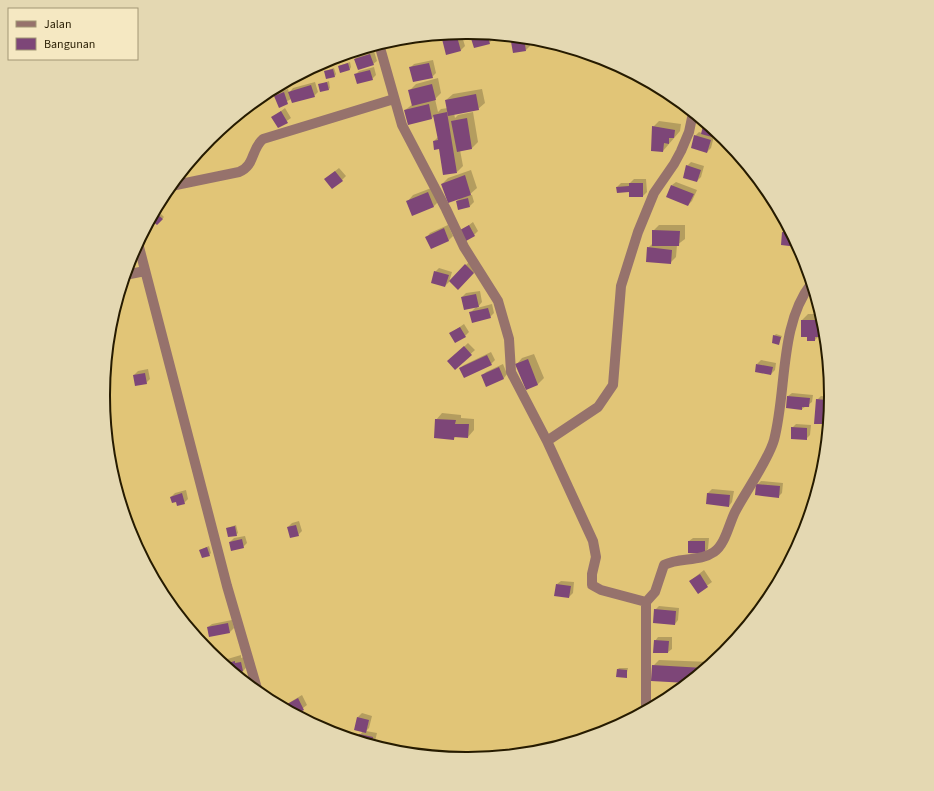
<svg xmlns="http://www.w3.org/2000/svg" width="934" height="791" font-family="'Source Sans 3',sans-serif">
  <rect width="100%" height="100%" fill="#e1c577"/>
  <!-- shadow -->
  <path fill="#0003" d="M470,32L495,35V37L489,43Z
    M461,33L465,46L461,50L447,54L442,35Z
    M511,36L528,38L530,46L526,50Z
    M374,51L377,61L373,64L355,59L359,55Z
    M433,60L436,73L432,77L410,68L414,64Z
    M350,62L351,67L350,69L339,66Z
    M374,67L376,75L372,79L355,75L359,71Z
    M334,68L336,74L335,76L325,71Z
    M438,78L441,93L435,99L438,112L441,109L448,108L446,100L453,94L482,89L485,103L478,109L454,113L455,118L458,115L473,112L478,142L472,148L460,150L463,166L457,172L434,141L438,137L435,115L432,118L405,110L413,104L410,90L416,84Z
    M329,81L330,88L329,89L319,85Z
    M315,82L318,92L314,96L291,99L279,106L275,96L279,92L288,89L289,93L293,88Z
    M285,108L291,118L278,127L273,117Z
    M659,121L681,124L680,131L663,151L653,127Z
    M705,123L716,132L712,136H714L711,148L707,152L695,136L699,132L702,133Z
    M691,162L704,166L701,177L697,181L687,166Z
    M339,168L346,176L342,180L325,179Z
    M471,170L477,188L469,195H472L474,202L470,206L457,201L461,197L442,184L448,178Z
    M634,179H646L647,192L643,196L617,187L621,183H630Z
    M676,182L697,190L692,201L688,205L672,185Z
    M434,187L440,200L434,206L413,215L407,202L413,195Z
    M161,214L164,217L157,224L154,221Z
    M473,222L478,231L474,235L461,231Z
    M448,225L453,236L449,240L432,248L427,237L430,233Z
    M659,225H685V239L677,245L676,257L670,263L648,248L653,243V231Z
    M786,228L788,229L797,246L783,232Z
    M470,261L477,269L458,289L450,281Z
    M439,268L452,272L449,282L445,286L435,272Z
    M122,287L124,295L118,299Z
    M480,291L482,302L477,308L492,304L494,313L490,317L470,313L476,307L462,297L466,293Z
    M808,314H820L825,336H819L815,340L802,320Z
    M464,324L469,332L465,336L451,333Z
    M776,334L782,336L779,343L774,336Z
    M468,343L475,350L455,368L449,361Z
    M491,352L495,360L491,364L460,368L464,365Z
    M534,354L544,378L538,384L527,389L516,365L522,358Z
    M761,360L776,363L775,370L771,374L757,364Z
    M503,364L507,374L504,378L482,376L486,372Z
    M148,369L150,379L146,383L134,375L138,371Z
    M792,393L813,395L812,402L802,409L788,396Z
    M821,396L830,397L828,419L824,423L817,400Z
    M442,413L461,415V418L474,419V430L468,437L456,436L454,439L436,420Z
    M796,424L811,425L810,435L806,439L792,428Z
    M761,481L783,483L782,493L778,497L757,485Z
    M712,489L734,491L732,502L729,506L707,503L708,493Z
    M186,490L188,499L184,503L171,497L175,493Z
    M299,521L302,531L298,535L288,527L292,523Z
    M236,525L238,533L236,535L227,528Z
    M245,536L247,543L243,547L230,542L234,538Z
    M693,538H709L708,549L704,553L689,541Z
    M209,546L211,553L209,555L200,550Z
    M704,570L712,582L698,592L690,581Z
    M561,581L574,582L573,593L569,597L557,584Z
    M659,606L679,608L678,620L675,624L655,610Z
    M232,620L234,628L230,632L208,627L212,624Z
    M658,637H672V649L668,652L655,641Z
    M241,655V658L247,656L249,664L239,676L222,662L224,660Z
    M659,660L710,662L709,665L688,682L653,666Z
    M619,668H628L626,677L618,669Z
    M302,695L307,705L295,714L282,707Z
    M362,713L372,716L369,728L366,731L377,733L374,745L359,741L360,735L363,731L358,717Z
    M623,720H627L619,724Z"/>
  <!-- building -->
  <path fill="#7d4678" d="M469,32L487,34L490,44L474,48Z
    M456,33L461,51L446,55L441,35Z
    M510,36L524,38L526,51L513,53Z
    M370,54L374,65L358,70L354,59Z
    M348,63L350,70L340,73L338,66Z
    M429,63L433,78L413,82L409,67Z
    M333,69L335,77L326,79L324,71Z
    M370,70L373,80L357,84L354,74Z
    M327,82L329,90L320,92L318,84Z
    M432,84L436,100L412,106L408,90Z
    M311,85L315,97L292,103L288,92Z
    M284,92L288,104L279,108L274,96Z
    M476,94L479,110L448,116L445,100Z
    M429,104L432,119L408,125L404,110Z
    M281,111L288,123L278,128L271,117Z
    M447,112L457,173L443,175L439,149L434,150L433,141L438,140L433,115Z
    M467,118L472,149L457,152L451,121Z
    M704,122L714,130L712,137L701,134Z
    M652,126L675,130L674,138H669V144L664,143L663,152L651,151Z
    M694,135L711,140L707,153L691,148Z
    M686,165L701,170L697,182L683,178Z
    M335,171L343,181L332,189L324,179Z
    M465,175L471,195L448,203L441,184Z
    M629,183H643V197H629V192L617,193L616,187L629,186Z
    M671,185L694,194L688,206L666,197Z
    M428,192L434,207L412,216L406,201Z
    M468,198L470,207L458,210L456,201Z
    M158,215L163,219L157,225L152,221Z
    M469,225L475,236L466,241L460,230Z
    M444,228L449,241L431,249L425,237Z
    M652,230L680,231L679,246H652Z
    M782,232L790,233L798,247L781,245Z
    M647,247L672,250L671,264L646,262Z
    M465,264L474,273L458,290L449,281Z
    M434,271L449,275L445,287L431,283Z
    M476,294L479,307L464,310L461,297Z
    M488,308L491,318L472,323L469,312Z
    M801,320H822L825,337H815V341H807V337H801Z
    M460,327L466,337L455,343L449,333Z
    M773,335L781,337L779,345L772,343Z
    M464,346L472,355L455,370L447,361Z
    M487,355L492,365L464,378L459,368Z
    M528,359L538,385L526,390L515,364Z
    M756,364L773,367L771,375L755,372Z
    M499,367L504,379L486,387L481,375Z
    M145,373L147,384L135,386L133,375Z
    M787,396L810,398L809,407H802V410L786,408Z
    M816,399L826,400L824,424H814Z
    M435,419L456,420L455,424H469L468,438L454,437V440L434,438Z
    M791,427L807,428V440L791,439Z
    M756,484L780,486L779,498L755,495Z
    M182,493L185,504L177,506L176,502L172,503L170,497Z
    M707,493L730,495L729,507L706,504Z
    M296,525L299,536L290,538L287,527Z
    M235,526L237,536L228,537L226,528Z
    M242,539L244,548L231,551L229,542Z
    M688,541H705V554L688,553Z
    M207,547L210,556L202,558L199,550Z
    M700,574L708,587L698,594L689,581Z
    M556,584L571,586L569,598L554,596Z
    M654,609L676,611L675,625L653,623Z
    M228,623L230,633L209,637L207,627Z
    M654,640L669,641L668,653H653Z
    M235,661V663L241,662L243,671L238,673L239,676L224,664Z
    M652,665L704,668V669L687,683L651,681Z
    M617,669L627,670V678L616,677Z
    M298,698L304,710L296,714L282,707Z
    M357,717L369,720L366,733L354,730Z
    M359,734L373,737L372,745L358,740Z"/>
  <g fill="none" stroke-linecap="round" stroke-linejoin="round">
    <!-- minor -->
    <path stroke="#96726c" stroke-width="10" d="M379,44L402,125L446,209L464,247L498,301L509,339L511,372L547,441
      M171,186L239,172C255,166 251,149 263,139L394,99
      M138,243L227,586L258,692
      M125,275L145,271
      M646,602L601,590L592,585V574L596,557L593,541L547,441L598,407L613,385L621,286L638,232L654,193L674,164L681,151L689,132L693,113
      M646,602L655,592L664,565C679,557 700,562 714,552C725,545 729,524 735,512C746,491 768,461 774,440C787,391 779,325 811,284
      M646,602V710"/>
  </g>
  <!-- crop -->
  <path d="M0 0H934V791H0ZM466 39H468A356 356 0 0 1 824 395V396A356 356 0 0 1 468 752H466A356 356 0 0 1 110 396V395A356 356 0 0 1 466 39Z" fill="#e4d8b2" fill-rule="evenodd"/>
  <path fill="none" stroke="#261b00" stroke-width="2" d="M466 39H468A356 356 0 0 1 824 395V396A356 356 0 0 1 468 752H466A356 356 0 0 1 110 396V395A356 356 0 0 1 466 39Z"/>
  <!-- legend -->
  <rect x="8" y="8" width="130" height="52" fill="#f5e8c2" stroke="#a29674"/>
  <rect x="16" y="21" width="20" height="6" fill="#96726c" stroke="#a29674"/>
  <text x="44" y="28" font-size="12" fill="#261b00">Jalan</text>
  <rect x="16" y="38" width="20" height="12" fill="#7d4678" stroke="#a29674"/>
  <text x="44" y="48" font-size="12" fill="#261b00">Bangunan</text>
</svg>
